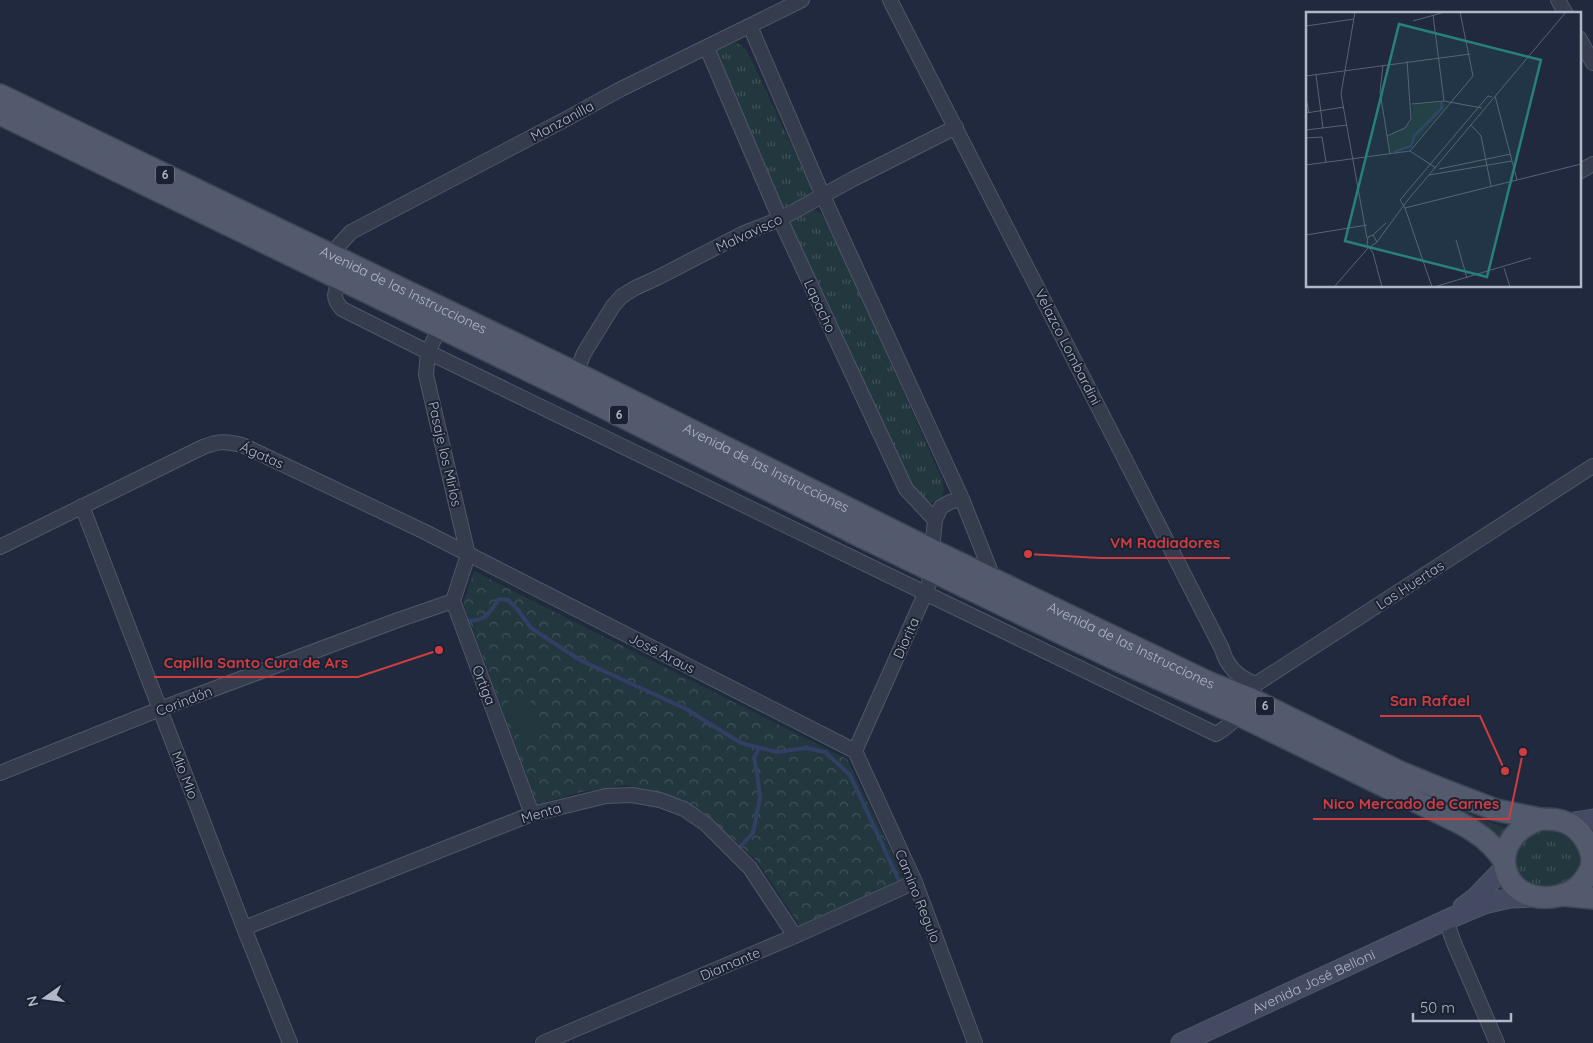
<svg xmlns="http://www.w3.org/2000/svg" width="1593" height="1043" font-family="Quicksand,sans-serif">
  <defs>
    <pattern id="grass-tufts" width="24" height="20" patternUnits="userSpaceOnUse" patternTransform="scale(1.25)"><rect width="24" height="20" fill="#23373f"/><path d="M3 7l-1-3M5 7V3M7 7l1-3M15 17l-1-3M17 17v-4M19 17l1-3" fill="none" stroke="#415259"/></pattern>
    <pattern id="park-crowns" width="20" height="18" patternUnits="userSpaceOnUse" patternTransform="scale(1.25)"><rect width="20" height="18" fill="#23373f"/><path d="M2 6a3 3 0 1 1 6 0M12 15a3 3 0 1 1 6 0" fill="none" stroke="#415259"/></pattern>
  </defs>
  <rect width="100%" height="100%" fill="#21293e"/>
  <!-- grass -->
  <path fill="url(#grass-tufts)" d="M732,42C741,43 746,49 750,57L811,187C811,200 794,203 784,207L780,206L715,50Z
    M811,209C826,212 830,229 837,242L942,479C946,493 943,503 928,503L912,489L790,226L792,218Z
    M1266,715L1482,819L1509,830L1501,843Z
    M1549,830C1553,830 1558,830 1561,832C1589,843 1587,879 1559,887C1555,888 1551,890 1547,890C1540,889 1532,885 1525,883C1522,878 1516,871 1514,866C1510,843 1531,832 1549,830Z"/>
  <!-- park -->
  <path fill="url(#park-crowns)" d="M474,571L847,759L904,879L800,926L757,861L705,813L664,793L626,785L585,791L537,804L463,603Z"/>
  <!-- garden -->
  <path fill="#23373f" d="M528,695L543,735L522,743L507,702Z"/>
  <g fill="none" stroke-linecap="round" stroke-linejoin="round">
    <!-- stream -->
    <path stroke="#323f64" stroke-width="4" d="M465,621C486,621 488,615 499,599L508,600L518,610L531,628L580,660L686,709L741,743L777,752L806,748L825,752L850,775L901,885
      M736,851L753,833L760,797L757,773L754,758L759,748"/>
    <!-- street casing -->
    <g stroke="#505768" stroke-width="16">
      <path id="street" d="M890,0L1222,649C1227,667 1238,677 1256,684
        M1558,0L1566,14
        M750,26L823,196L962,499L994,580
        M1579,38L1593,63
        M707,48L780,219L906,489L935,520
        M1579,172L1593,164
        M331,254L351,232L568,118L619,90L802,0
        M341,279C335,292 331,297 342,309L428,352L1216,734C1239,721 1244,707 1256,684L1593,466
        M440,327L428,352L426,375L468,555
        M576,373L584,353L613,306L622,296L635,288L659,277L742,234L780,219L853,179L956,127
        M82,506L244,928L290,1043
        M0,547L203,447C218,441 226,441 242,445L423,531L855,751
        M468,555L453,601L532,814
        M855,751L915,882L975,1043
        M855,751L925,594L933,572L932,550L935,520L941,507L950,502L962,499
        M0,773L160,709L398,620L453,601
        M1446,920L1454,943L1497,1043
        M244,928L532,814L606,796L632,795L660,800L684,809L706,824L750,868L795,936
        M543,1043L795,936L915,882"/>
    </g>
    <!-- secondary casing -->
    <g stroke="#505768" stroke-width="21">
      <g id="secondary">
        <path d="M1568,823L1593,819"/>
        <path d="M1463,907L1475,898L1505,867"/>
        <path id="s1" d="M1181,1043L1446,920L1484,904L1510,898L1538,897"/>
      </g>
    </g>
    <!-- primary casing -->
    <g stroke="#3e4556" stroke-width="24">
      <g id="primary">
        <path id="s2" d="M0,95L576,373L932,550L1210,683L1249,698L1400,772L1439,788L1496,810L1541,819"/>
        <path d="M0,114L573,392L862,537L1119,661L1239,715L1460,823C1480,834 1492,843 1504,861"/>
        <path d="M1541,819C1550,819 1559,819 1567,823C1581,829 1593,848 1592,863C1591,869 1587,876 1584,880C1578,889 1568,894 1558,896C1500,908 1482,838 1541,819Z"/>
        <path d="M1562,895L1593,898"/>
      </g>
    </g>
    <!-- street -->
    <use href="#street" stroke="#353c4e" stroke-width="14"/>
    <!-- secondary -->
    <use href="#secondary" stroke="#434a61" stroke-width="19"/>
    <!-- primary -->
    <use href="#primary" stroke="#535a6e" stroke-width="21"/>
  </g>
  <g text-anchor="middle" stroke-width="4" stroke-linejoin="round" paint-order="stroke">
    <!-- shield labels -->
    <g fill="#1a2132" stroke="#848a9c" stroke-width="1">
      <rect x="156" y="165.5" width="18" height="19" rx="4"/>
      <rect x="610" y="405.5" width="18" height="19" rx="4"/>
      <rect x="1256" y="696.5" width="18" height="19" rx="4"/>
    </g>
    <g font-size="12" font-weight="bold" fill="#b1b7c9">
      <text x="165" y="179">6</text>
      <text x="619" y="419">6</text>
      <text x="1265" y="710">6</text>
    </g>
    <!-- street labels -->
    <g font-size="14" fill="#b1b7c9" stroke="#1a2132">
      <text transform="translate(562 121) rotate(-28)" y="5">Manzanilla</text>
      <text transform="translate(749 233) rotate(-25)" y="5">Malvavisco</text>
      <text dy="5" stroke="none"><textPath href="#s2" startOffset="448">Avenida de las Instrucciones</textPath></text>
      <text transform="translate(820 306) rotate(65)" y="5">Lapacho</text>
      <text transform="translate(1068 347) rotate(63)" y="5">Velazco Lombardini</text>
      <text transform="translate(445 454) rotate(77)" y="5">Pasaje los Mirlos</text>
      <text transform="translate(262 455) rotate(24)" y="5">Ágatas</text>
      <text dy="5" stroke="none"><textPath href="#s2" startOffset="852">Avenida de las Instrucciones</textPath></text>
      <text transform="translate(1410 585) rotate(-33)" y="5">Las Huertas</text>
      <text transform="translate(906 638) rotate(-66)" y="5">Diorita</text>
      <text dy="5" stroke="none"><textPath href="#s2" startOffset="1258">Avenida de las Instrucciones</textPath></text>
      <text transform="translate(662 653) rotate(27)" y="5">José Araus</text>
      <text transform="translate(484 685) rotate(69)" y="5">Ortiga</text>
      <text transform="translate(184 701) rotate(-21)" y="5">Corindón</text>
      <text transform="translate(185 775) rotate(69)" y="5">Mio Mio</text>
      <text transform="translate(541 813) rotate(-16)" y="5">Menta</text>
      <text transform="translate(918 896) rotate(68)" y="5">Camino Regulo</text>
      <text transform="translate(730 964) rotate(-23)" y="5">Diamante</text>
      <text dy="5" stroke="none"><textPath href="#s1" startOffset="146">Avenida José Belloni</textPath></text>
    </g>
  </g>
  <!-- overview -->
  <g transform="translate(1306 12)">
    <rect width="275" height="275" fill="#21293e"/>
    <path d="M137,90L141,93L103,137L85,141L82,125L105,111L107,93Z" fill="#23373f"/>
    <path fill="none" stroke="#323f64" stroke-width="2.5" d="M88,140L105,134L109,123L136,96L135,90"/>
    <path fill="none" stroke="#5b6276" stroke-width="1" d="M49,0L35,82L61,226M127,3L138,89M107,9L139,0M0,14L48,7M77,53L74,80L84,142M10,63L17,116M0,64L164,42M189,84L211,168M0,86L3,101M106,92L138,89L176,96M0,101L38,95M165,113L175,124L185,174M0,118L41,113M81,124L99,116L105,107L101,49M0,126L16,125L20,150M104,139L167,64L154,0M104,139L130,156M0,153L104,139M133,157L205,142M123,163L206,149M99,196L275,152M0,223L61,213M67,223L80,211M150,228L161,266M71,230L101,189L260,0M64,235L71,230L67,223L62,225L61,232L67,241L76,275M198,256L204,275M28,275L63,235M126,275L99,196L94,188L182,84L186,85M128,275L225,246"/>
    <path fill="#27807c" fill-opacity="0.15" stroke="#27807c" stroke-width="2.5" d="M93,12L235,48L181,265L39,229Z"/>
    <rect width="275" height="275" fill="none" stroke="#b1b7c9" stroke-width="2.5"/>
  </g>
  <!-- callouts -->
  <path fill="none" stroke="#d03d40" stroke-width="2" d="M1028 554L1100 558H1230M439 650L358 677H154M1505 771L1480 716H1380M1523 752L1509 819H1313"/>
  <g fill="#d03d40" stroke="#1a2132" stroke-width="2">
    <circle cx="1028" cy="554" r="5"/>
    <circle cx="439" cy="650" r="5"/>
    <circle cx="1505" cy="771" r="5"/>
    <circle cx="1523" cy="752" r="5"/>
  </g>
  <g font-size="15" text-anchor="middle" font-weight="bold" fill="#d03d40" stroke="#1a2132" stroke-width="4" stroke-linejoin="round" paint-order="stroke">
    <text x="1165" y="548">VM Radiadores</text>
    <text x="256" y="668">Capilla Santo Cura de Ars</text>
    <text x="1430" y="706">San Rafael</text>
    <text x="1411" y="809">Nico Mercado de Carnes</text>
  </g>
  <!-- north arrow -->
  <g transform="translate(45 998) rotate(256)" stroke="#1a2132" stroke-width="4" paint-order="stroke">
  <path d="M0-4L9 19L0 12L-9 19Z" fill="#b1b7c9"/>
  <text y="-8" font-size="14" font-weight="bold" text-anchor="middle" fill="#b1b7c9">N</text>
  </g>
  <!-- scale -->
  <path d="M1413 1013v8h98v-8" fill="none" stroke="#b1b7c9" stroke-width="2.5"/>
  <text x="1420" y="1013" font-size="15" fill="#b1b7c9" stroke="#1a2132" stroke-width="4" paint-order="stroke">50 m</text>
</svg>
